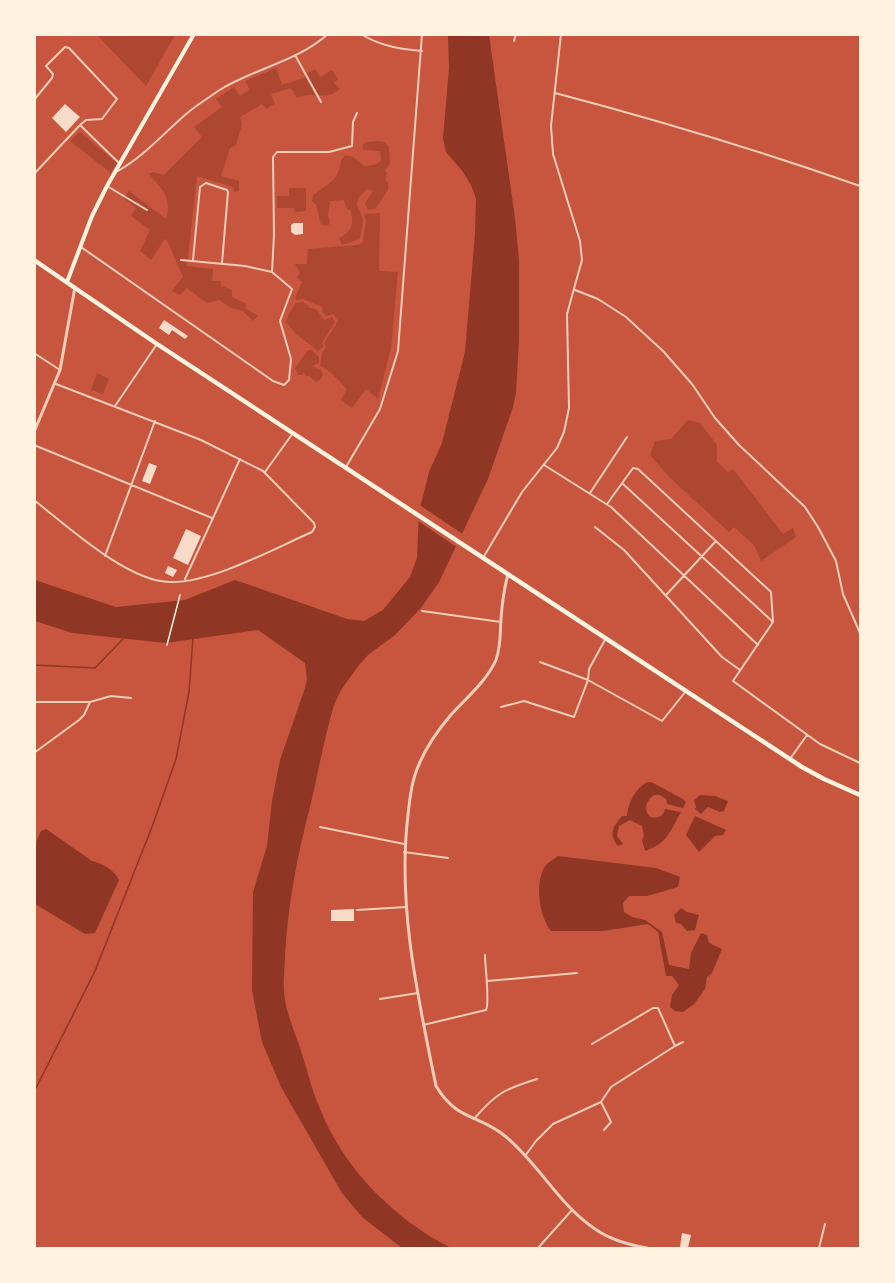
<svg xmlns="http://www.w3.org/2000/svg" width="895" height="1283" font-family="'Roboto Condensed',sans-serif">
  <rect width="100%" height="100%" fill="#c8553d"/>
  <!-- green -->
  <path fill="#ae4732" d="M97,35H175L146,86Z
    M276,68L282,85L307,77L306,74L315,69L320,77L332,70L338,79L334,83L340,89C325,102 313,90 297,98L291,88L271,94L275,104L266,109L262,104L240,117L242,124L236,145L230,148L221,176L239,181V191L234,192L233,187L197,176L187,266L213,269L212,281H221V286L232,290V297L247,304L245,308L258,316L253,321L243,311L231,308L219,300L207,303L187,288L180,295L172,291L183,277L167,240L165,239L151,260L140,251L150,230L131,216L136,208L124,198L129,191L166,219C172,196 163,191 149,174L153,172L164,175L202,137L194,127L222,107L216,99L234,87L240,96L250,90L245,81Z
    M80,132L117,163L111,173L70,141Z
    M379,141L384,142L389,147L390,163L385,171L387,173L385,180L388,182V190L375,209L368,210L365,203L373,191L367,189L359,197L357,205L363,219L360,239L342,245L339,238C352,231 354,225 351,211L347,209L344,200L330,201L328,215L330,222L328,226L321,225L316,205L312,201L313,195C327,185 340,179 341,160L346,155L353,157L364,166L375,165L381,161L380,151L363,150L362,145L367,142Z
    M289,188H306V211L295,212L294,208H277V196H289Z
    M380,213L379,271L398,272L391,348L378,399L366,389L352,408L341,400L347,389C338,381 332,371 320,366L322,353L326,347L324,343L338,321L333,314L327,316L323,313L322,307L303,299L297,300L295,298L302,282L297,278L300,273L295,264H307L308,249L357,245L363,242L366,220L364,214Z
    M303,302L309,306V308C320,307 318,315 325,320L332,317L335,322L322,343L324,346L318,351L296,334L286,322L289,313L296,303Z
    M308,350H312L319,357V363L312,366L321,370L323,374L321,379L316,382L310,376H306L304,372L302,375H298L295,368Z
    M97,373L109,379L103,394L91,390Z
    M688,420L700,423L717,445V462L728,472L733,469L783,534L793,528L796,537L761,561L754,545L734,527L729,532L669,477L650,455L655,441L671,439Z"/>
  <!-- water -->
  <path fill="#8f3625" d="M448,35H489L515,218L519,260V340L516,393L513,407L488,479L439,582L421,608L395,635L368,655L359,665L341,690L334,705C324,739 318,773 310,807C297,856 288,905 285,955C285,967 283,979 284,991C285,1011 294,1029 300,1048C307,1068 311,1089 320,1109C344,1169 394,1219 451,1248H402L362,1217L342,1193L281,1087L262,1042L252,990L253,892L267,846L272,801L280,760L305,688L307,679L305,663L258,630L166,643L72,633L35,621V580L116,607L185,600L235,580L347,619L364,621L383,610L410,577L417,558L419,512L429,472L442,443L465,352L475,234L476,199L471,185L463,172L446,152L443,138L449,68Z
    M647,782H651L683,799L686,802L683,808L667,804L666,799L660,795H654C646,801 643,809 650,817C657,819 663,817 665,809L681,812C671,830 667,844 645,851L642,841L644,835L642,826L630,820L619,826L617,836L623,844L618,846C608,834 613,827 622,816H627C628,803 635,789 647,782Z
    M700,795L715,796L728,801L724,811L720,812L708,807L701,814L695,809L696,807L694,800Z
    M695,816L726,830L723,835L715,836L699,852L686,835Z
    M46,829L92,861C102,863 114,870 119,880L95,933L85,934L35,904V845L41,831Z
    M558,856L656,868L680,877L678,887L647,896H629L623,903L624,912L632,917L645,920L662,932L669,965L689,969L691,953L701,933L707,935L709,943L722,949L712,973L707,977L705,989L694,1004L683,1012L675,1011L670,1007L672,995L679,985L672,976H666L658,932L648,924L603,931H551C539,917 534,881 546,865C549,862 554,859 558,856Z
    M681,908L687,912L699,915L695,930L687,931L681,924L676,923L674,915Z"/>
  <!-- pier -->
  <path fill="#c8553d" d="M418,504L464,535L458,548L415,519Z"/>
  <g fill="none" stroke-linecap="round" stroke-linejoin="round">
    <!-- stream -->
    <path stroke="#8f3625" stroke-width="1.5" d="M34,665L95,668L123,639
      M34,1092L95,971L152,827L176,759L189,692L193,637"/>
  </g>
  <!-- building -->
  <path fill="#f7dbc8" d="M65,104L80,117L66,132L52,118Z
    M294,223H303V234L295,235L291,232V225Z
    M164,320L188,336L185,339L172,330L169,335L159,328Z
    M149,463L157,466L150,484L142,481Z
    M186,529L201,536L188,565L173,558Z
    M168,566L177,570L173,577L165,573Z
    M354,909V921H331V910Z
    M682,1233L691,1235L688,1248L680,1247Z"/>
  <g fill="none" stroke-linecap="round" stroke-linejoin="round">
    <!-- path -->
    <path stroke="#fff3e0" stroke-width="1.5" d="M167,645L180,595"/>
    <!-- minor -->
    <path stroke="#f1ccb7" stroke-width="2" d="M361,34C380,46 400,49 422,51
      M514,41L516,34
      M295,55L321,102
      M555,93C658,120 760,151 860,186
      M34,100L52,78L53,74L46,66L65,47L69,48L117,99L102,119L86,120L80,125L34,174
      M80,125L119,163
      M118,171C144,156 162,135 185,115C195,106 207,99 218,91C252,69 297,62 328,34
      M107,186L147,210
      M81,247L273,381L284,385L289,380L291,359L280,321L292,289L272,272L274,235L273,157L277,152H329L352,146L353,122L357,113
      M181,260L245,266L272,272
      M193,260L200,187L206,183L227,190L228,192L222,263
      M575,290L598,299L626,317L663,351L692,384L715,418L739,445L805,507L818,527L836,561L843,594L860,633
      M34,353L60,370
      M115,406L157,344
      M34,445L212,518
      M544,465L611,507L758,645
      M346,467L380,409L398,351L422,34
      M265,472L293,433
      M623,484L773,622
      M590,493L627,437
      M34,500C67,526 128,582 170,582C212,583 273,549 312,532L315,527L314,523L263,471L201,440L56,384
      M607,504L633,468L638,469L771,592L773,622L733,681L820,744L860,763
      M595,527L624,550L722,657L740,670
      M105,556L155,421
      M483,558L522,492L557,448L564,432L569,408L567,314L582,260L580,241L553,154L551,126L561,34
      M185,579L240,459
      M667,594L716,541
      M422,611L501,622
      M540,662L588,680L662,721L686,691
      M34,702H90L111,696L131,698
      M501,707L524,701L574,717L588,680L589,669L606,638
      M34,753L79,720L84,715L90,702
      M790,759L807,735
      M320,827L404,844
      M404,852L448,858
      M357,910L406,907
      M487,981L577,973
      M380,999L418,993
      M423,1025L486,1010C490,1003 485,966 485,955
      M675,1046L683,1042
      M601,1102L611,1122L604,1130
      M474,1119C496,1093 505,1089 537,1079
      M525,1156L536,1141L553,1124L601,1102L611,1087L675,1046L658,1008H653L592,1044
      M538,1248L572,1210
      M819,1248L825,1224"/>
    <!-- tertiary -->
    <path stroke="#f1ccb7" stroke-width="3" d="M34,432L60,370L75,287
      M508,574C504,589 502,604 501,619C500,633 501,646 496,660C486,682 466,698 450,716C439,729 427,746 420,762C412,779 410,796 408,815C397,905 418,998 436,1086C457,1121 478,1114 505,1136C539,1164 559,1205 595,1229C609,1239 630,1245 647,1248"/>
    <!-- secondary -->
    <path stroke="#fff3e0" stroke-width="4" d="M67,282L92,216L107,186L194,34"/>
    <!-- trunk -->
    <path stroke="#fff3e0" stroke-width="4.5" d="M34,260L157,344L802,767L824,779L860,795"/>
  </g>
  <!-- border -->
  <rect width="895" height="1283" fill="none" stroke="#fff3e0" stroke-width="72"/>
</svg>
